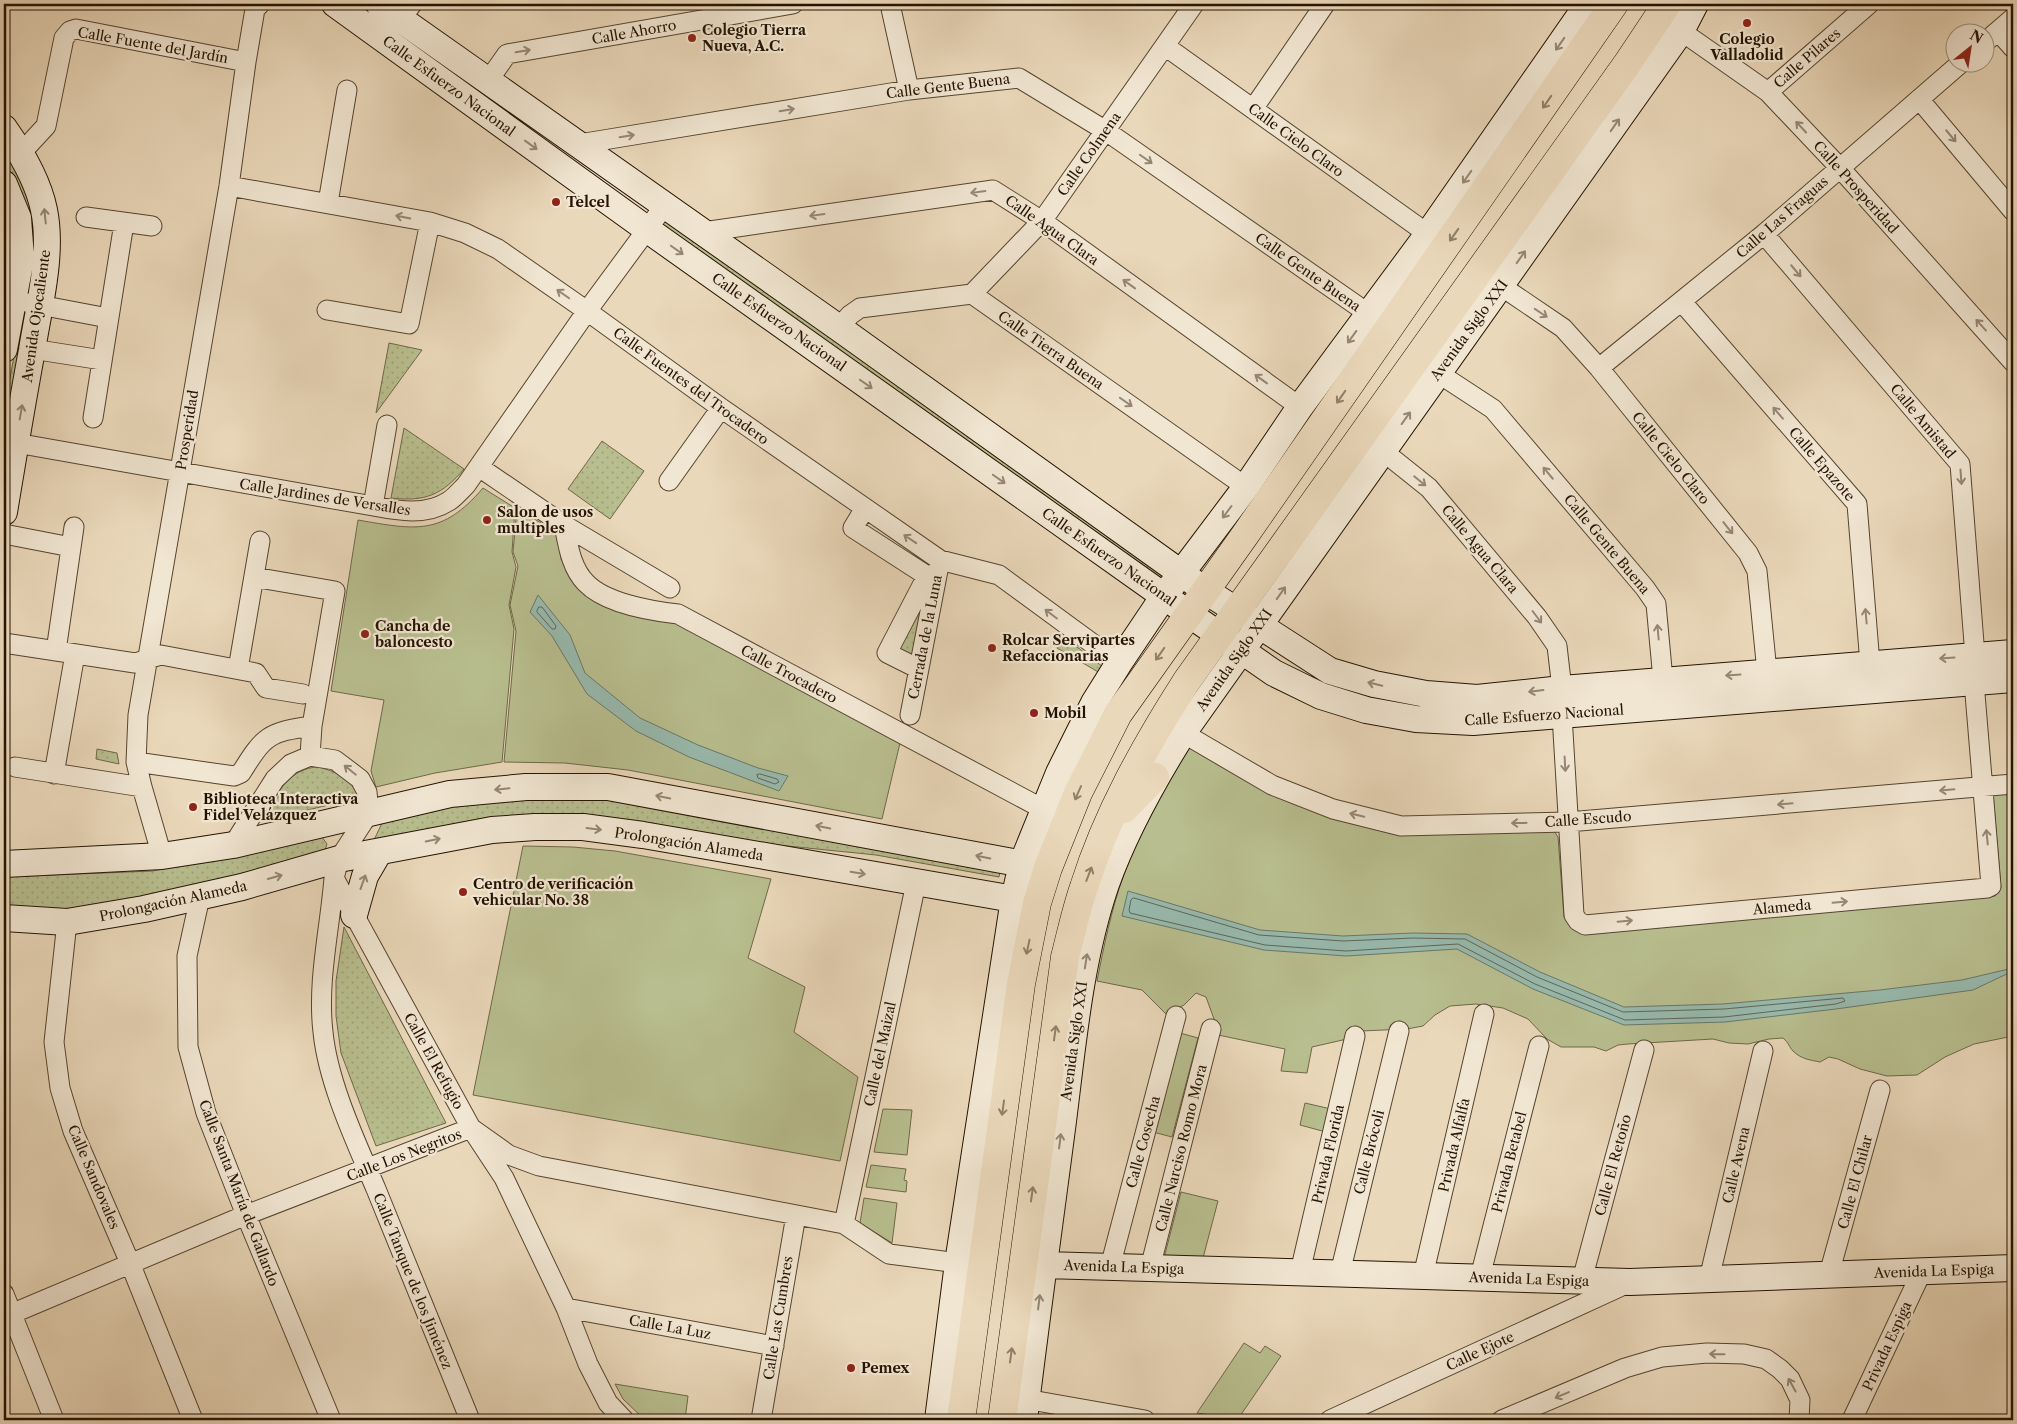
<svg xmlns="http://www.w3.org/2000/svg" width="2017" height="1424" font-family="'Libre Caslon Text',serif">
  <defs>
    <pattern id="park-dots" width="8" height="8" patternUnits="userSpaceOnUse" patternTransform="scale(1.25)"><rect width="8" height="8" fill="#b8be8f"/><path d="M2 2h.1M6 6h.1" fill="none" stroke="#9ea27a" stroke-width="1.8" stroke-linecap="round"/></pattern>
  </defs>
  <rect width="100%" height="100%" fill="#ead8ba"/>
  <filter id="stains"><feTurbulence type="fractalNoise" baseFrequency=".004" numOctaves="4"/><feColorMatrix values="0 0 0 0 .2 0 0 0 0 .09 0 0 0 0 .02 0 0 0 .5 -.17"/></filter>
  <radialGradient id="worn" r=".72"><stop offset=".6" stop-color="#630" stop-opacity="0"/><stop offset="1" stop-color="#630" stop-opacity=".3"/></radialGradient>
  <!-- green -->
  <path fill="#b8be8f" stroke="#6e6848" d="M483,488L515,508L512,552L516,567L509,605L514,629L502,762L435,773L376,787L371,771L384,700L331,691L358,520C416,530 442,536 483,488Z
    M517,508L557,533L561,559L575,583L674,621L900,743L882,819L628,770L565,763L504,762L516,631L510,605L518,566L513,552Z
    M1187,746L1263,789L1341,818L1554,831L1558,837L1564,917L1574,927L1585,932L1995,896L2001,888L1993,793L2013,791V1036L1974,1044L1945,1057L1917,1075L1887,1076L1860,1069L1838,1059L1829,1057L1820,1062C1810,1060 1801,1059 1793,1051C1789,1047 1789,1043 1783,1038L1769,1039L1748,1044L1729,1043L1713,1039L1628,1044L1618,1045L1606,1051L1594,1047H1561L1547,1039L1528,1019L1503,1008L1476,1004L1450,1006L1435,1015L1423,1026L1407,1029L1361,1031L1347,1039L1312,1047L1307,1073L1281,1071L1285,1049L1218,1035L1214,1019L1206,997L1196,993L1184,1005L1166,1014L1142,990L1097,981C1104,946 1111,911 1123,877C1139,831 1163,789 1187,746Z
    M523,846L573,847L615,851L771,879L748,958L805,987L794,1032L858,1077L840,1161L473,1095Z
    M1180,1033L1198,1038L1172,1137L1153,1132Z
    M1305,1103L1331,1109L1326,1132L1300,1125Z
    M883,1109L912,1110L907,1155L874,1152Z
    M871,1165L906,1169L904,1180L907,1181L906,1192L866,1187Z
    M1181,1192L1218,1201L1203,1258H1164Z
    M864,1198L897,1203L892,1243L860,1223Z
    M1244,1343L1260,1353L1265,1346L1281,1356L1238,1419L1197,1413Z
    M615,1384L688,1396L685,1420H645L623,1399Z"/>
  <!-- park -->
  <path fill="url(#park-dots)" stroke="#6e6848" d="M4,142L38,218L31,291L25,289L29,219L4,166Z
    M667,216L1169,571L1161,584L658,230Z
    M23,308L31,310L4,464V410Z
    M389,343L422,350L376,413Z
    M404,428L464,469C442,495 425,502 391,498Z
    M602,441L644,471L610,519L568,489Z
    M925,596L915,660L896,650Z
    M1063,636L1103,667L1100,673L1057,648Z
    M97,749L117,753L119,764L96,759Z
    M318,767C337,772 351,778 359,798L273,818L264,813C279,792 290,768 318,767Z
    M578,796L645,804L1000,872L999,877L876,855L758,843L642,824L373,842L383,821L450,805Z
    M314,836L322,837L327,844L324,853L317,858L67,913L4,906V877L153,871Z
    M344,927L446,1123L376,1146L341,1053L336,1016V981Z"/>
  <!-- water -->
  <path fill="#98baae" stroke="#6a7768" d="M538,595L570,635L585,673L640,718L698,745L758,768L788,776L779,791L689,757L636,731L587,694L552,636L530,612Z
    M1128,891L1260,930L1343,936L1413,933L1467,934L1540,972L1624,1007L1723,1004L1880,990L1962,980L2013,968V971L1973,990L1836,1009L1725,1022L1624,1025L1533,989L1457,949L1346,956L1264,950L1122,916Z"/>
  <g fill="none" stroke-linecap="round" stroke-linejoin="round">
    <!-- shore -->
    <path stroke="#5e6657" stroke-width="1" d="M539,607H542L556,626L555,629H552L537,612Z
      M760,774L777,779L779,782L775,784L758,778L757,775Z
      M1134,898L1259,935L1343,941L1413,938L1465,939L1537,977L1623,1012L1724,1009L1843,998L1845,1001L1836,1004L1724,1017L1625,1020L1535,984L1458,944L1346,951L1265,945L1130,913L1129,910L1131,900Z"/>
    <!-- street casing -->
    <g stroke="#56442e" stroke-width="21">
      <path id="street" d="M890,4L909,90
        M401,19L412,4
        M1681,31L1768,92L1840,168L2013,362
        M1998,31L2013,48
        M1984,43L2013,18
        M1165,46L1428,234
        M488,81L507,54L793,4
        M1768,92L1869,4
        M1919,99L2013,211
        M1253,109L1325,4
        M579,144L909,90L1019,78L1106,131L1369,314
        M21,153L46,126L64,38L70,31L76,29L246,62
        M229,186L430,222L465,233L498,249L587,311L721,408L940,560L999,575L1119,663
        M328,203L347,90
        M86,217L152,226
        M703,232L993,190L1042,221L1300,407
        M1501,286L1563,328L1599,368L1748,553L1757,571L1767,672
        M972,294L1042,221L1194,4
        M1682,302L1857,504L1870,664
        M29,303L108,318
        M327,310L409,324L430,222
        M839,328L850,315L860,308L972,294L1246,487
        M32,349L102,360
        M1599,368L1764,234L1962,62
        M1438,373L1493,409L1645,588L1656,604L1663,680
        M93,418L124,223
        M16,443L373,506C399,511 426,516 449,501C455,497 461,490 466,485L587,311L665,205
        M1374,444L1429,488L1537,617L1557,646L1562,689
        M479,467L564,525L670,588
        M669,481L721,408
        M373,506L387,425
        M865,508L853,528L935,581
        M564,525C568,545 571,568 586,583C605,603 651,611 678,614L1043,809
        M4,534L71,547
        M254,577L335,591L312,726L310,756
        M4,643L135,663L161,655L256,673L266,688L303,694
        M56,651L74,527
        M238,669L260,541
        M919,669L887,653L927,576
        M910,715L940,560
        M1562,715L1574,915L1578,921L1585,925L1987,888L1991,886L1974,682L1975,656L1960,464L1764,234
        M1183,733L1272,785L1333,809L1401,826L1568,822L2013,784
        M136,762L234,776L241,773C264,736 268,732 312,726
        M15,767L142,787
        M54,774L75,654
        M233,845L275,779L291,764L310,756L335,760L360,779L367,792L369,813L339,859L334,878L471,1128L504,1178L566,1308L588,1364L608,1403L624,1420
        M162,856L142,787L136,762L138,715L229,186L246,62L255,9L260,4
        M334,878C330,929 317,981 323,1032C328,1083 356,1142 376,1189C407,1266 439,1343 470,1420
        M200,897L187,956L188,1047L206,1113L246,1215L331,1420
        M67,922L54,1042L60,1088L73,1131L130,1263L193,1420
        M844,1224L916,883
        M1110,1267L1176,1016
        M1150,1268L1211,1029
        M1300,1272L1355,1036
        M1340,1273L1399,1031
        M1829,1274L1880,1090
        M1423,1276L1484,1014
        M1480,1277L1539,1046
        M1709,1279L1763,1051
        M1582,1280L1644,1050
        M4,1294L54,1420
        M566,1308L774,1346
        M4,1317L246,1215L471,1128L509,1155L539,1166L844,1224L889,1254L958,1263
        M1014,1397L1145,1420
        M761,1420L796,1215
        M1330,1420L1626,1284
        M1502,1420L1625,1368L1662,1357L1707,1353L1744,1354L1766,1359L1780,1369L1790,1379L1800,1400L1799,1420
        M1852,1420L1922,1271"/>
    </g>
    <!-- secondary casing -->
    <g stroke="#241300" stroke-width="28">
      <path id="secondary" d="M335,4L648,230L1189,614L1274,673L1321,696L1366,710L1416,719L1473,722L2013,679
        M379,4L839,328L1206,591L1330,671L1374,684L1426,694L1477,698L1562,689L2013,653
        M4,128C21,152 38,180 44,210C53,253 39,306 32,350C22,404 13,458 4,512
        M4,184L18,218L21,258L4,349
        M4,864L162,856L233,845L450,794L526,787H608L1040,867
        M354,915L365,876L379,852
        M4,918L67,922L144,909L242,887L339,859L492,830L535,827H583L643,835L1031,902
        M1044,1265L1630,1282L2013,1268
        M938,1420L958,1263L1014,899L1022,864L1059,773L1094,703L1119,663L1164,596L1246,487L1300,407L1428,234L1588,4
        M1024,1420C1036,1320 1050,1221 1063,1121C1073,1042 1080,960 1106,884C1125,831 1153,781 1183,733L1681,31L1695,4"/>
    </g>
    <!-- highway casing -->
    <g stroke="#241300" stroke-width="29">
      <path id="highway" d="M1124,809L1155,777
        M961,1420L1021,984L1037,903L1048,868L1078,793L1118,714L1245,535L1614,4
        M1002,1420L1065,957C1071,934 1076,910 1084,887C1107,814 1145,746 1186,682L1627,64L1667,4"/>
    </g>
    <!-- street -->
    <use href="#street" stroke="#f1e6d2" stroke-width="19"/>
    <!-- secondary -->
    <use href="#secondary" stroke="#f1e6d2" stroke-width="26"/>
    <!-- highway -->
    <use href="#highway" stroke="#ead8ba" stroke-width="28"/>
  </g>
  <!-- one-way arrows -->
  <defs><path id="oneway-shaft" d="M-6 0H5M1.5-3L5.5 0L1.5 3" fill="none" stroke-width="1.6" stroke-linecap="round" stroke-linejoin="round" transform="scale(1.25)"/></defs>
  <g stroke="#958774">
    <use href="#oneway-shaft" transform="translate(1560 44) rotate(125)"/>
    <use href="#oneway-shaft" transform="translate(523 51) rotate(-10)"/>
    <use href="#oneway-shaft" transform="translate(787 110) rotate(-9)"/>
    <use href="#oneway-shaft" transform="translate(1615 125) rotate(-55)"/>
    <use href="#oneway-shaft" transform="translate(1801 127) rotate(-133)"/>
    <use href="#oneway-shaft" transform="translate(627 136) rotate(-9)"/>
    <use href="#oneway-shaft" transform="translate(1951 136) rotate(50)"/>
    <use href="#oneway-shaft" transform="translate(531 145) rotate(36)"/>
    <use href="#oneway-shaft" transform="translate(1146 159) rotate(35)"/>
    <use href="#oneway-shaft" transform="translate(1467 177) rotate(125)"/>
    <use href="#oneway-shaft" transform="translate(978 192) rotate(172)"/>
    <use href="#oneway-shaft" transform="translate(817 215) rotate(172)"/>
    <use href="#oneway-shaft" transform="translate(45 216) rotate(-96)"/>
    <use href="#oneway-shaft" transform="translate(403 217) rotate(-169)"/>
    <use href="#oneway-shaft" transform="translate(677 250) rotate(35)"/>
    <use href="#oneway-shaft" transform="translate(1521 257) rotate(-55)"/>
    <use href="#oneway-shaft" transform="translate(1796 271) rotate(50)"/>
    <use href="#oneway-shaft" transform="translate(1129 284) rotate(-144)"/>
    <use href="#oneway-shaft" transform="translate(563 294) rotate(-145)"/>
    <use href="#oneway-shaft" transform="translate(1541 313) rotate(34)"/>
    <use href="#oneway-shaft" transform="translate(1981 325) rotate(-132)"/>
    <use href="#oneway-shaft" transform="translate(1352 337) rotate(126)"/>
    <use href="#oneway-shaft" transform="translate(1261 379) rotate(-144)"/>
    <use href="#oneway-shaft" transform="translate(866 384) rotate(35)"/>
    <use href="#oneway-shaft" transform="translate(1126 402) rotate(35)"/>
    <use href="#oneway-shaft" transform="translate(21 412) rotate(-80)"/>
    <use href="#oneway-shaft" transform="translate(1778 413) rotate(-131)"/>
    <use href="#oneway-shaft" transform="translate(1406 418) rotate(-54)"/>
    <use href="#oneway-shaft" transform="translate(1548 473) rotate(-130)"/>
    <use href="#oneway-shaft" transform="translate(1961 477) rotate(86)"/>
    <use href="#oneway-shaft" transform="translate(999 479) rotate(35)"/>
    <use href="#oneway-shaft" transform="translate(1420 481) rotate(39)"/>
    <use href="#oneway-shaft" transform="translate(1227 512) rotate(127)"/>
    <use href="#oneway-shaft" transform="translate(1728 528) rotate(51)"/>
    <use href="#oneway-shaft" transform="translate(910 539) rotate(-146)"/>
    <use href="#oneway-shaft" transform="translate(1281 593) rotate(-55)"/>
    <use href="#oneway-shaft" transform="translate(1051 614) rotate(-143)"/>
    <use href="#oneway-shaft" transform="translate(1866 616) rotate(-95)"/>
    <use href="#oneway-shaft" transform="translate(1537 617) rotate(53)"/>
    <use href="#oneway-shaft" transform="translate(1658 632) rotate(-95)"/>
    <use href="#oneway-shaft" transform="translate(1947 658) rotate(176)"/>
    <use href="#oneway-shaft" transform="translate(1733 675) rotate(176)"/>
    <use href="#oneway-shaft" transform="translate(1375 684) rotate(-167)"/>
    <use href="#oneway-shaft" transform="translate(1536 691) rotate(173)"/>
    <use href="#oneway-shaft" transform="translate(1565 764) rotate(87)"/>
    <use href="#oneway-shaft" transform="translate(350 770) rotate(-141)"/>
    <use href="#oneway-shaft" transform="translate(502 789) rotate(174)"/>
    <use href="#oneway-shaft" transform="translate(1947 790) rotate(175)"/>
    <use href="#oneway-shaft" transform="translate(663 797) rotate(-169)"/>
    <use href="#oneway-shaft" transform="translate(1785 804) rotate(175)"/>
    <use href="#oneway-shaft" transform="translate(1357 815) rotate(-166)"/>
    <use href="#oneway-shaft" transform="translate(1519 823) rotate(179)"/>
    <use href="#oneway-shaft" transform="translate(823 827) rotate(-169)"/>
    <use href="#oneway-shaft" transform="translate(594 829) rotate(7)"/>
    <use href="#oneway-shaft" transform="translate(1987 837) rotate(-96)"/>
    <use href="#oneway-shaft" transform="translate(433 840) rotate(-12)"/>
    <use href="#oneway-shaft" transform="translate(983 857) rotate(-169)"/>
    <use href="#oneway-shaft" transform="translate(858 873) rotate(10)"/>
    <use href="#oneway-shaft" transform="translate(275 877) rotate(-16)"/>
    <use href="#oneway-shaft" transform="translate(363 882) rotate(-70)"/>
    <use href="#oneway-shaft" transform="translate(1840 902) rotate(-5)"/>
    <use href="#oneway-shaft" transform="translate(1625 921) rotate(-5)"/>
    <use href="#oneway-shaft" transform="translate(1086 961) rotate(-81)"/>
    <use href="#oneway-shaft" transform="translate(1060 1141) rotate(-83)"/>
    <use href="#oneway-shaft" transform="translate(1039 1302) rotate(-83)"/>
    <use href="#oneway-shaft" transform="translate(1717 1354) rotate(-179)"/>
    <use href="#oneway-shaft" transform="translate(1792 1385) rotate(-119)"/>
    <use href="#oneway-shaft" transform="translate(1562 1395) rotate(157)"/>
  </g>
  <g stroke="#917f66">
    <use href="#oneway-shaft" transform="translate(1547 102) rotate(125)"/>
    <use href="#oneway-shaft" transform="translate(1454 235) rotate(125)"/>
    <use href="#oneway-shaft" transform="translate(1341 397) rotate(125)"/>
    <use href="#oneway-shaft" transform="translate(1160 654) rotate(125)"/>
    <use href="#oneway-shaft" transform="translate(1078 793) rotate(114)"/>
    <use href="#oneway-shaft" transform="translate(1089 874) rotate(-69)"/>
    <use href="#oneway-shaft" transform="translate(1028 947) rotate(102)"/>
    <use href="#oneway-shaft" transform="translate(1055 1033) rotate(-82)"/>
    <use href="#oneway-shaft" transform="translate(1003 1108) rotate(98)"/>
    <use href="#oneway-shaft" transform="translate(1032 1194) rotate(-82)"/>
    <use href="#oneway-shaft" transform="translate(1011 1355) rotate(-82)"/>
  </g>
  <!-- markers -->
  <g fill="#8f2418" stroke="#f1e6d2" stroke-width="2">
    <circle cx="1747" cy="23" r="5"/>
    <circle cx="692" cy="38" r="5"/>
    <circle cx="556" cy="202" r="5"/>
    <circle cx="487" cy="520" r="5"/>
    <circle cx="365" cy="634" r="5"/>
    <circle cx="992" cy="648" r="5"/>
    <circle cx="1034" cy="713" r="5"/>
    <circle cx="193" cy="807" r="5"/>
    <circle cx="463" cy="892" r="5"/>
    <circle cx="851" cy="1368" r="5"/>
  </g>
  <g text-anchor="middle" stroke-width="4.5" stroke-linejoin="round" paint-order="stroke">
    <!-- poi labels -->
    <g font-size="14" font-weight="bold" fill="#241300" stroke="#f1e6d2" text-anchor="start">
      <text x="702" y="35">Colegio Tierra<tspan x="702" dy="16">Nueva, A.C.</tspan></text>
      <text x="1747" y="44" text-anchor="middle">Colegio<tspan x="1747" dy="16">Valladolid</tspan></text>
      <text x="566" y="207">Telcel</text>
      <text x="497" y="517">Salon de usos<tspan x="497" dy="16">multiples</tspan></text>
      <text x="375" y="631">Cancha de<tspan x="375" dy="16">baloncesto</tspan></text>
      <text x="1002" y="645">Rolcar Servipartes<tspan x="1002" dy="16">Refaccionarias</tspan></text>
      <text x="1044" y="718">Mobil</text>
      <text x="203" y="804">Biblioteca Interactiva<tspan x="203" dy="16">Fidel Velázquez</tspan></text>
      <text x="473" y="889">Centro de verificación<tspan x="473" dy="16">vehicular No. 38</tspan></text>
      <text x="861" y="1373">Pemex</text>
    </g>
    <!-- street labels -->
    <g font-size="14" fill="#241300" stroke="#f1e6d2">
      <text transform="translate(634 32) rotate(-10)" y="5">Calle Ahorro</text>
      <text transform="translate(153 45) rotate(10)" y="5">Calle Fuente del Jardín</text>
      <text transform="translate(1807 58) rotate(-41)" y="5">Calle Pilares</text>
      <text transform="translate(449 86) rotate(36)" y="5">Calle Esfuerzo Nacional</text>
      <text transform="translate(948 86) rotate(-7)" y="5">Calle Gente Buena</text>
      <text transform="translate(1296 140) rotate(36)" y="5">Calle Cielo Claro</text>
      <text transform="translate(1089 154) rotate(-55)" y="5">Calle Colmena</text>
      <text transform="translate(1856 187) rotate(48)" y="5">Calle Prosperidad</text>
      <text transform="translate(1782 217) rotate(-41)" y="5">Calle Las Fraguas</text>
      <text transform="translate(1052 230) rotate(35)" y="5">Calle Agua Clara</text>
      <text transform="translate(1308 272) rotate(35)" y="5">Calle Gente Buena</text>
      <text transform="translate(36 316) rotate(-82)" y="5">Avenida Ojocaliente</text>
      <text transform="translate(779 322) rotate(35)" y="5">Calle Esfuerzo Nacional</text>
      <text transform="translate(1469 330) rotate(-54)" y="5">Avenida Siglo XXI</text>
      <text transform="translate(1051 350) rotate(35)" y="5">Calle Tierra Buena</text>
      <text transform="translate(691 386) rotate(36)" y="5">Calle Fuentes del Trocadero</text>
      <text transform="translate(1923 421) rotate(50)" y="5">Calle Amistad</text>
      <text transform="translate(187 430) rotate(-81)" y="5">Prosperidad</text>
      <text transform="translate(1671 458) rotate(51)" y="5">Calle Cielo Claro</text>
      <text transform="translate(1822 464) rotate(49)" y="5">Calle Epazote</text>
      <text transform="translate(325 497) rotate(9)" y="5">Calle Jardines de Versalles</text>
      <text transform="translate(1607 544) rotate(50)" y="5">Calle Gente Buena</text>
      <text transform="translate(1480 549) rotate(50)" y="5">Calle Agua Clara</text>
      <text transform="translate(1109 557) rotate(35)" y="5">Calle Esfuerzo Nacional</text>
      <text transform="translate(925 637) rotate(-79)" y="5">Cerrada de la Luna</text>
      <text transform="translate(1234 660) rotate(-55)" y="5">Avenida Siglo XXI</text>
      <text transform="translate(789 674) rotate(28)" y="5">Calle Trocadero</text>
      <text transform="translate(1544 715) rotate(-4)" y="5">Calle Esfuerzo Nacional</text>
      <text transform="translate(1588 819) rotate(-4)" y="5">Calle Escudo</text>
      <text transform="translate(689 844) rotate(9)" y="5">Prolongación Alameda</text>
      <text transform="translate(173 901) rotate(-12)" y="5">Prolongación Alameda</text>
      <text transform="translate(1782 907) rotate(-5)" y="5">Alameda</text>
      <text transform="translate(1074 1041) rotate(-82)" y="5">Avenida Siglo XXI</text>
      <text transform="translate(880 1054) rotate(-78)" y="5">Calle del Maizal</text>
      <text transform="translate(434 1061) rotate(61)" y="5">Calle El Refugio</text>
      <text transform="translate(1143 1142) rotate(-75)" y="5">Calle Cosecha</text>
      <text transform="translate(1454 1145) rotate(-77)" y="5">Privada Alfalfa</text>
      <text transform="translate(1181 1148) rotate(-76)" y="5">Calle Narciso Romo Mora</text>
      <text transform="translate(1369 1152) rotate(-76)" y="5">Calle Brócoli</text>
      <text transform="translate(1328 1154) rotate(-77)" y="5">Privada Florida</text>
      <text transform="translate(404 1155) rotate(-21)" y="5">Calle Los Negritos</text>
      <text transform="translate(1509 1162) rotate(-76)" y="5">Privada Betabel</text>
      <text transform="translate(1613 1165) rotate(-75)" y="5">Calle El Retoño</text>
      <text transform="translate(1736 1165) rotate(-77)" y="5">Calle Avena</text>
      <text transform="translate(94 1177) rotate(67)" y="5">Calle Sandovales</text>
      <text transform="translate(1855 1182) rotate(-75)" y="5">Calle El Chilar</text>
      <text transform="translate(239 1193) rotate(69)" y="5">Calle Santa María de Gallardo</text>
      <text transform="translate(1124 1267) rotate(2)" y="5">Avenida La Espiga</text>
      <text transform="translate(1934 1271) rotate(-2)" y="5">Avenida La Espiga</text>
      <text transform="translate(1529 1279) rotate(2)" y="5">Avenida La Espiga</text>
      <text transform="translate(413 1281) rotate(68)" y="5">Calle Tanque de los Jiménez</text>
      <text transform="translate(778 1318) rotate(-81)" y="5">Calle Las Cumbres</text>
      <text transform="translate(670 1327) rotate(10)" y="5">Calle La Luz</text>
      <text transform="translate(1887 1346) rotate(-65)" y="5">Privada Espiga</text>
      <text transform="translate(1480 1351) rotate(-25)" y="5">Calle Ejote</text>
    </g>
  </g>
  <!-- margin -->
  <rect width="2017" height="1424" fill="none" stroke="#ead8ba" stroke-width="20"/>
  <rect x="5" y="5" width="2007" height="1414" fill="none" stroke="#241300" stroke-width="2.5"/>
  <rect x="10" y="10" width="1997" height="1404" fill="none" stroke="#241300"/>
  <!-- north arrow -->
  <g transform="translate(1970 48) rotate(30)"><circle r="24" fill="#f1e6d2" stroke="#9f927e"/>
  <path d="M0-4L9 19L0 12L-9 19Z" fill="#8f2418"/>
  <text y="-8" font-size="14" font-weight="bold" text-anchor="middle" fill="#241300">N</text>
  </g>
  <rect width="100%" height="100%" filter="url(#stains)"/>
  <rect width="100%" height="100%" fill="url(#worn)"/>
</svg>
